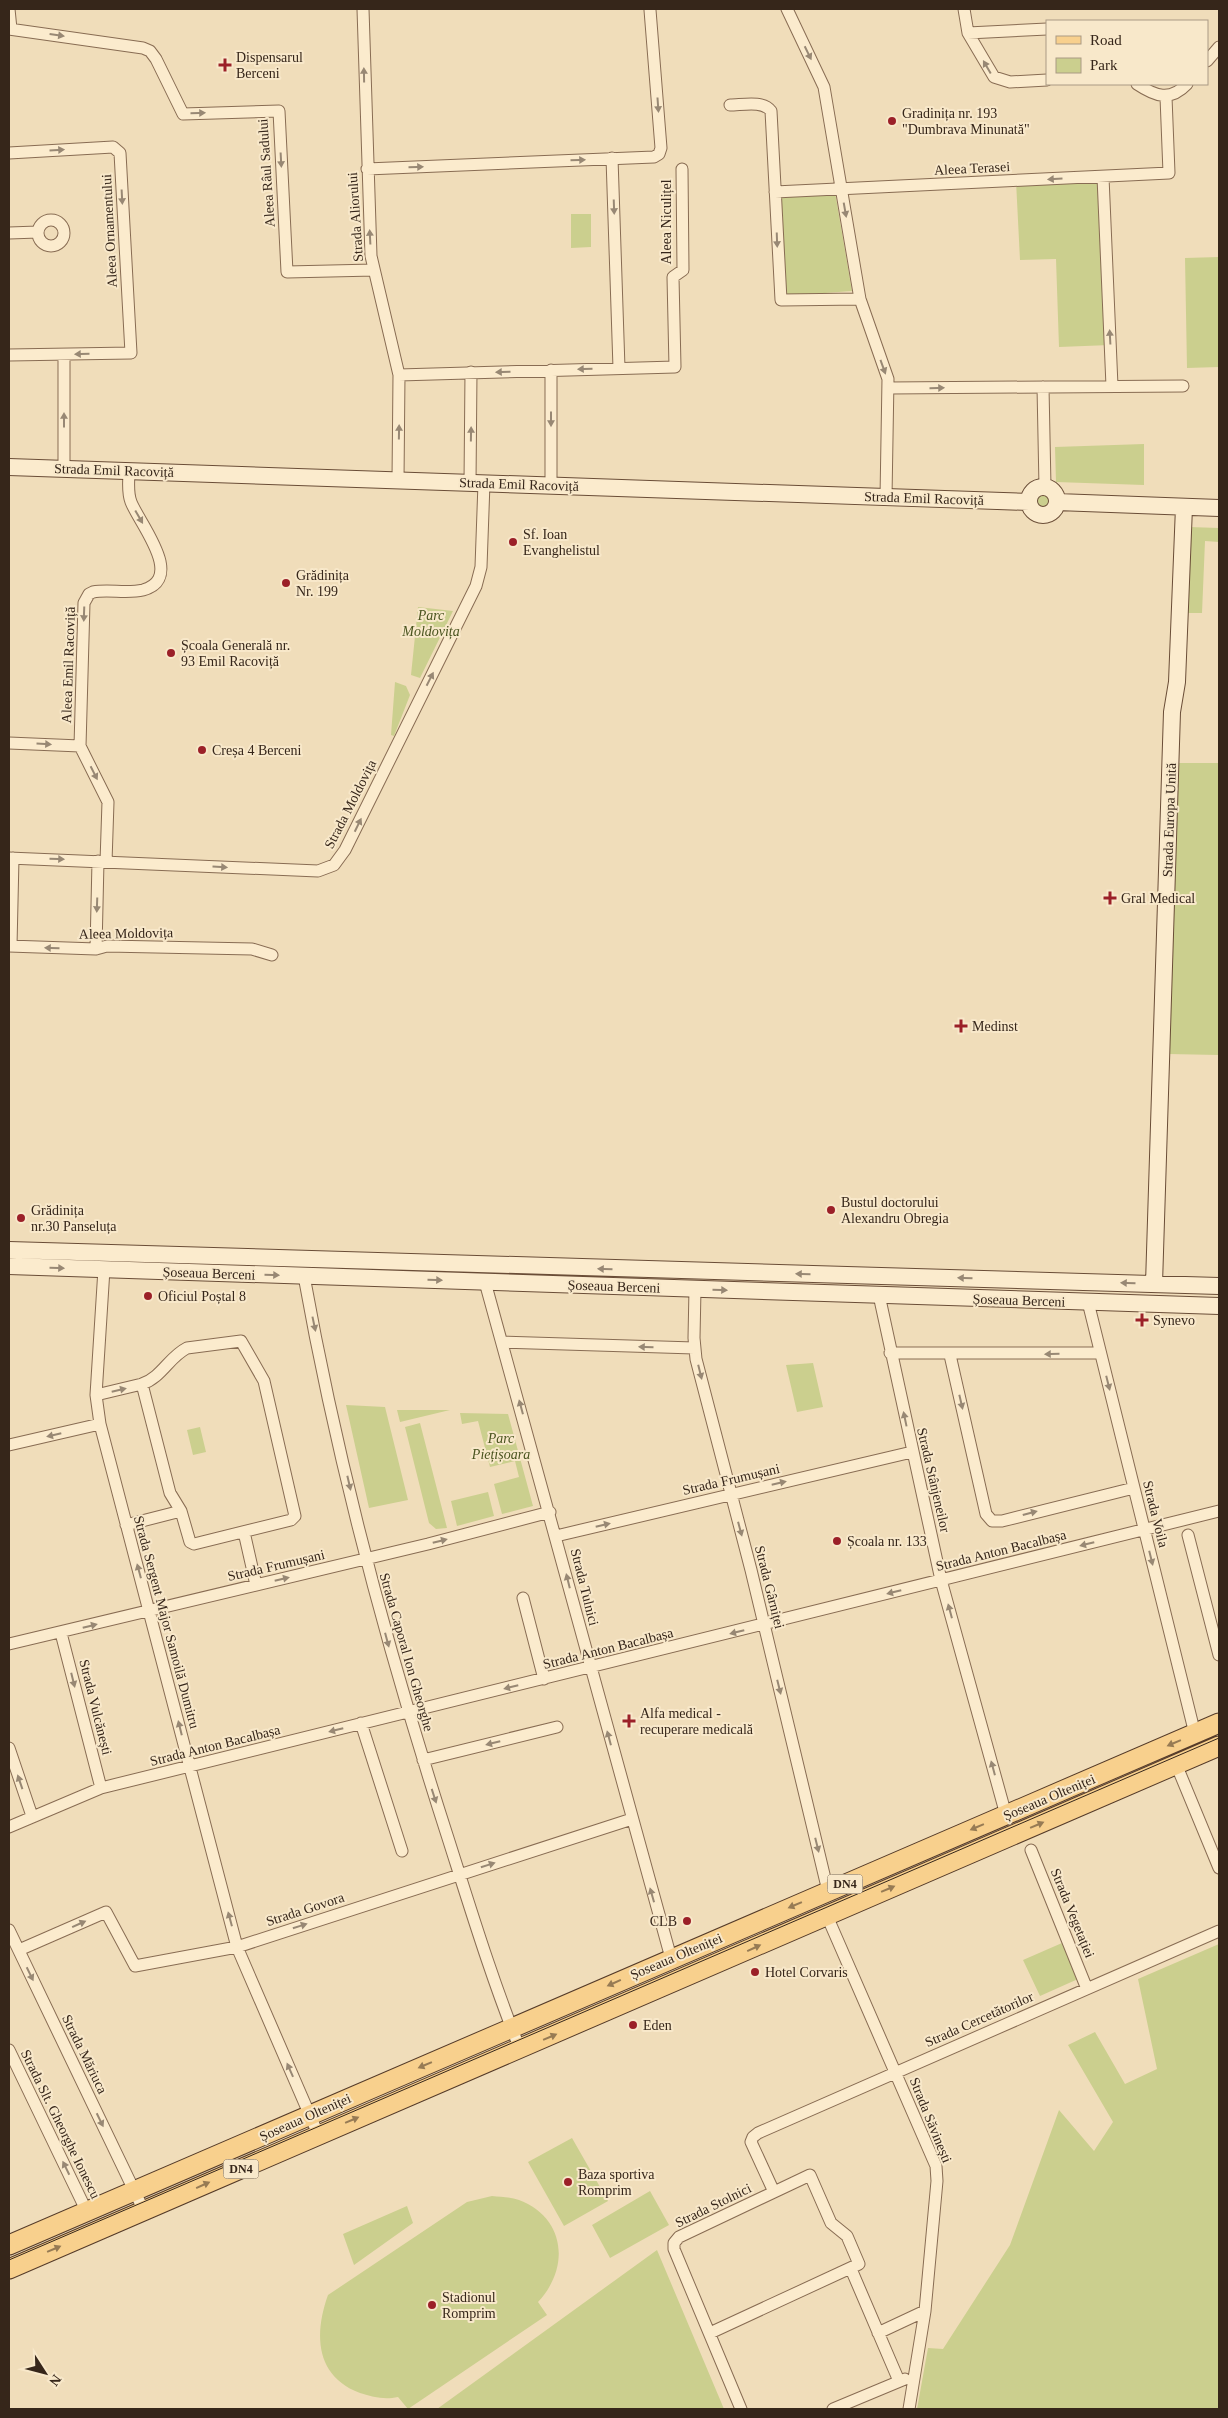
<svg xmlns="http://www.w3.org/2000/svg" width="1228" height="2418" font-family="'Times New Roman',serif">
  <rect width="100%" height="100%" fill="#f0ddba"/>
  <!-- green -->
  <path fill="#cbcf8e" d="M1103,177L1110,345L1059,347L1056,259L1020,260L1016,181Z
    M835,192L852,291L784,296L779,195Z
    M571,214H591V247L571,248Z
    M1219,257V367L1187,368L1185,258Z
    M1144,444V485L1056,482L1055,447Z
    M1033 501a10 10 0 1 1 20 0a10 10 0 1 1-20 0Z
    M1189,527L1219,528V542L1205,541L1202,613H1186Z
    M418,607L453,611L420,678L411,675Z
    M395,682L406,686L410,695L394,736L391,735Z
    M1176,763H1219V1055L1168,1054Z
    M813,1363L823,1407L797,1412L786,1365Z
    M346,1405L385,1407L408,1500L369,1508Z
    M397,1410H450L400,1422Z
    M460,1413L508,1414L533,1506L502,1514L494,1484L519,1477L515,1461L490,1467L478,1421L462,1424Z
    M420,1423L447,1528L436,1529L429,1523L405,1427Z
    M200,1427L206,1452L193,1455L187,1430Z
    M488,1492L494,1516L457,1526L451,1501Z
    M1062,1943L1078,1979L1040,1996L1023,1960Z
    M1219,1944V2409H917L928,2348L943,2349L1010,2245L1059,2110L1094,2151L1113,2122L1068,2045L1095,2032L1125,2084L1157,2069L1138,1979Z
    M572,2138L608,2201L564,2226L528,2162Z
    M650,2191L669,2225L610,2258L592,2225Z
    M492,2196C501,2197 511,2197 519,2200C566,2218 570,2268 538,2302L547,2315L408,2409L398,2397C384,2400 373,2397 360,2393C315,2376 314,2334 328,2295L467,2202Z
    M407,2206L413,2223L354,2265L343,2234Z
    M657,2250L724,2409H437Z"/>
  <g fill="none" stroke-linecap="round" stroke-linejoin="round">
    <!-- street casing -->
    <g stroke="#886c53" stroke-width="13">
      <path id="street" d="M9,9L11,29
        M363,9L371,256L399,375L398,480
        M787,9L824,87L860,299L888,379L886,497
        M964,9L968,33L994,77L1010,82L1047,80
        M9,29L143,48L150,51L156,59L183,114L279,111L287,272L374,270
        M968,33L1047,29
        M1207,61L1219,47
        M1137,84C1155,96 1170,102 1187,84
        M730,105C742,105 763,100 771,111L781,300L860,299
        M9,153L113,147L120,153L131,353L9,355
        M612,158L619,368
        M367,169L654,157L659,154L661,148L650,10
        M1103,177L1112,386
        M775,192L1169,173L1166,97
        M38 233a13 13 0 1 1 26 0a13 13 0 1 1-26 0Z
        M9,233L38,232
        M64,355V469
        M399,375L675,367L673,277L683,270L682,169
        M1043,387L1045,487
        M889,388L1183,386
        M470,483L471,372
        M551,485V370
        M9,743L80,746
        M9,858L318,871L334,865L345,850L476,586L481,567L484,483
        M106,862L108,802L80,746L84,603L89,594L93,592C109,589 127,594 143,590C186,578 139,523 131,502C127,492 129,481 129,471
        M9,946L96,949L107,946L252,949L272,955
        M11,946L13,858
        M96,949L98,861
        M104,1269L96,1395L100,1424L237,1947L318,2134
        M304,1276C338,1466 388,1652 447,1835C470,1907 492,1980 520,2049
        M485,1282L671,1958
        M695,1289L694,1338L696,1359L751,1570L828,1891
        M879,1295L941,1580L1006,1815
        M1088,1302L1195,1734
        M241,1341L264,1381L295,1516L291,1520L194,1544L190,1542L181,1511L170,1493L142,1384C162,1377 169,1357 187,1348Z
        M502,1342L694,1348
        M890,1353H1100
        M950,1355L986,1514L992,1521H1002L1134,1488
        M96,1395L142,1384
        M9,1445L100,1424
        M126,1525L181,1511
        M244,1532L256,1585
        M1188,1535L1219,1655
        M556,1536L912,1452
        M523,1598L544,1679
        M61,1633L101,1788
        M9,1644L428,1544L550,1512
        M361,1723L402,1851
        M9,1748L32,1816
        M423,1760L557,1727
        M1176,1764L1219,1868
        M9,1827L101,1788L1219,1511
        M1031,1850L1087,1989
        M827,1916L936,2166L937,2181L925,2311L909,2409
        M9,1930L144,2211
        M19,1950L106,1912L135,1966L237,1947L632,1819
        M9,2050L87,2212
        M774,2192L751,2142L753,2137L758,2133L1219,1931
        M851,2269L899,2381
        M710,2333L859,2264L847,2236L831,2223L810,2175L679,2237L674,2243V2249L741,2409
        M878,2333L925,2311
        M833,2409L905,2379"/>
    </g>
    <!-- secondary casing -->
    <g stroke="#6a4d37" stroke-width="18">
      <path id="secondary" d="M9,467L1029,502
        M1029 501a14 14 0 1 1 28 0a14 14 0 1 1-28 0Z
        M1057,502L1219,508
        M9,1250L1219,1286
        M9,1266L1219,1306
        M1154,1284L1172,712L1177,682L1184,507"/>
    </g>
    <!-- primary casing -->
    <g stroke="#553b29" stroke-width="21">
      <path id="primary" d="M9,2245L1219,1723
        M9,2269L1219,1746"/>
    </g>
    <!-- street -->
    <use href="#street" stroke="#fbebcd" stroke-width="11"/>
    <!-- secondary -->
    <use href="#secondary" stroke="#fbebcd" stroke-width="16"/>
    <!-- primary -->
    <use href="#primary" stroke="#f8d08d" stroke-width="19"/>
    <!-- tram -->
    <path stroke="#36261a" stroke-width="1" d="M9,2260L1219,1738"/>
  </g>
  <!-- one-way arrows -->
  <defs><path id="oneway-solid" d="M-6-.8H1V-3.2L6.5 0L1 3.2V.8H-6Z" transform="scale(1.25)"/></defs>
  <g fill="#988874">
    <use href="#oneway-solid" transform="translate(57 35) rotate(8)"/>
    <use href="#oneway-solid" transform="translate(808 53) rotate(64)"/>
    <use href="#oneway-solid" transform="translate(987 67) rotate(-120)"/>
    <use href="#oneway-solid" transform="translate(364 75) rotate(-91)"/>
    <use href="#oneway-solid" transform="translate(658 105) rotate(86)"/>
    <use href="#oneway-solid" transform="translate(198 113) rotate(-1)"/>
    <use href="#oneway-solid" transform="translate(57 150) rotate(-3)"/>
    <use href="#oneway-solid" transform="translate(281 160) rotate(87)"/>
    <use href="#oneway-solid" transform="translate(578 160) rotate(-2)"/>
    <use href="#oneway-solid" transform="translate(416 167) rotate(-2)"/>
    <use href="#oneway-solid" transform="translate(1055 179) rotate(177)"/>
    <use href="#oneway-solid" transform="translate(122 197) rotate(87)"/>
    <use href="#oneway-solid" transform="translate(614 207) rotate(88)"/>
    <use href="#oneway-solid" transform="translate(845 210) rotate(80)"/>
    <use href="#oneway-solid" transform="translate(370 237) rotate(-93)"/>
    <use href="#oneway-solid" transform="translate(777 240) rotate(88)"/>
    <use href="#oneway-solid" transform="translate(1110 337) rotate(-93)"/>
    <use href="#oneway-solid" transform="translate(82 354) rotate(178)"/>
    <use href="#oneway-solid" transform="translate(883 367) rotate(70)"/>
    <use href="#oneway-solid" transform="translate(585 369) rotate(178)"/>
    <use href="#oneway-solid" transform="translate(503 372) rotate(178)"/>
    <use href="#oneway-solid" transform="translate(937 388) rotate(-1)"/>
    <use href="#oneway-solid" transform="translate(551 419) rotate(90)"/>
    <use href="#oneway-solid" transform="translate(64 420) rotate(-90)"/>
    <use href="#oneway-solid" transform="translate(399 432) rotate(-89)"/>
    <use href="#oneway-solid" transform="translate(471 434) rotate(-89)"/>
    <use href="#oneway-solid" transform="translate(139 517) rotate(60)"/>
    <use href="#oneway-solid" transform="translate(84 614) rotate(92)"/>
    <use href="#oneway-solid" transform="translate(430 679) rotate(-63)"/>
    <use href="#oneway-solid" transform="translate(44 744) rotate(3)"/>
    <use href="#oneway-solid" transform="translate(94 773) rotate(63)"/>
    <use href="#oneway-solid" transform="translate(358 825) rotate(-64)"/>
    <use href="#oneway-solid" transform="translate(57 859) rotate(2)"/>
    <use href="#oneway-solid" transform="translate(220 867) rotate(3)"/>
    <use href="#oneway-solid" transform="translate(97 905) rotate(92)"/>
    <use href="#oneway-solid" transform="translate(52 948) rotate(-178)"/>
    <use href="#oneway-solid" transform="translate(57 1268) rotate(2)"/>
    <use href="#oneway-solid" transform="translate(605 1269) rotate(-178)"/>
    <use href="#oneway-solid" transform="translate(803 1274) rotate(-179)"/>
    <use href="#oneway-solid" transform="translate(272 1275) rotate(2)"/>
    <use href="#oneway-solid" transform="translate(965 1278) rotate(-178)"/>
    <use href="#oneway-solid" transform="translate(435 1280) rotate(2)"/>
    <use href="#oneway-solid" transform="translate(1128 1283) rotate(-178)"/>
    <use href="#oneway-solid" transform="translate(720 1290) rotate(2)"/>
    <use href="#oneway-solid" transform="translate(314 1324) rotate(78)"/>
    <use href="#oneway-solid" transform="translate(646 1347) rotate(-178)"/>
    <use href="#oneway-solid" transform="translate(1052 1354) rotate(179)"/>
    <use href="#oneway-solid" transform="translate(700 1372) rotate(76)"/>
    <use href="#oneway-solid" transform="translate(1108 1383) rotate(76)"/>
    <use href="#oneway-solid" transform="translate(119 1390) rotate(-13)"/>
    <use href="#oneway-solid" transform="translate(961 1402) rotate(77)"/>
    <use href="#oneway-solid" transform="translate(521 1407) rotate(-105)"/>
    <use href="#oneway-solid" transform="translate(905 1419) rotate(-102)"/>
    <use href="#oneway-solid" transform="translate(54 1435) rotate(167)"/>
    <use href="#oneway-solid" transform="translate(349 1483) rotate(77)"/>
    <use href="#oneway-solid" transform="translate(779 1483) rotate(-13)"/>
    <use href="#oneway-solid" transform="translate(1030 1513) rotate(-15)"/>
    <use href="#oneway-solid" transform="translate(603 1525) rotate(-13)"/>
    <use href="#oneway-solid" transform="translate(740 1529) rotate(75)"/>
    <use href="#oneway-solid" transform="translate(440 1541) rotate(-14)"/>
    <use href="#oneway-solid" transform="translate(1087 1544) rotate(166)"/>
    <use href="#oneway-solid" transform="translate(1151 1558) rotate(76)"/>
    <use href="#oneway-solid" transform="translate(139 1571) rotate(-105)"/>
    <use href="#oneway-solid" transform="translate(282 1579) rotate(-13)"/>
    <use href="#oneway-solid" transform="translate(568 1581) rotate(-104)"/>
    <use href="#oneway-solid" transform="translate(894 1592) rotate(166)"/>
    <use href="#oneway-solid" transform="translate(950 1611) rotate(-105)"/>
    <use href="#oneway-solid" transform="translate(90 1626) rotate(-14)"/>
    <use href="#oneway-solid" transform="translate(737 1632) rotate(166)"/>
    <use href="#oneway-solid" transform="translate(387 1640) rotate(75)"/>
    <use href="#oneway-solid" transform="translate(73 1680) rotate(76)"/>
    <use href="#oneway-solid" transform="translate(511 1687) rotate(166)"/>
    <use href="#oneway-solid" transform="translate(779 1687) rotate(76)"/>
    <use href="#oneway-solid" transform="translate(180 1728) rotate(-104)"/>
    <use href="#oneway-solid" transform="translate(336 1730) rotate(166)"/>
    <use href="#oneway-solid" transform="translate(609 1738) rotate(-105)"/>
    <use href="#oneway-solid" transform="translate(493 1743) rotate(166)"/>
    <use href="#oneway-solid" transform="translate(993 1768) rotate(-105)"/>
    <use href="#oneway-solid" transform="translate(20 1782) rotate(-109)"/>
    <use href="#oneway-solid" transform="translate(434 1796) rotate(72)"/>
    <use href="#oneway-solid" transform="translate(817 1845) rotate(76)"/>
    <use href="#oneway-solid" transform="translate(488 1865) rotate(-18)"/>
    <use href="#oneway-solid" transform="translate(652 1895) rotate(-106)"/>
    <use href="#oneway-solid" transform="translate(230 1919) rotate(-105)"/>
    <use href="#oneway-solid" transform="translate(79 1924) rotate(-24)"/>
    <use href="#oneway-solid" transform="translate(300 1926) rotate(-18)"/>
    <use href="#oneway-solid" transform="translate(30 1974) rotate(64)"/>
    <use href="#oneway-solid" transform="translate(290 2070) rotate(-114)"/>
    <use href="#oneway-solid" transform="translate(100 2120) rotate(64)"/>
    <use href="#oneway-solid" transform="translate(66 2168) rotate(-116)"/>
  </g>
  <g fill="#977b54">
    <use href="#oneway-solid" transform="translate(1174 1743) rotate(157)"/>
    <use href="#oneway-solid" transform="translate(1037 1825) rotate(-23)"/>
    <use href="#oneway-solid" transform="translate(977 1827) rotate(157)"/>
    <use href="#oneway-solid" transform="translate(888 1889) rotate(-23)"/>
    <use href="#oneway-solid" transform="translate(795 1905) rotate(157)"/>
    <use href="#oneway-solid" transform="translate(754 1948) rotate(-25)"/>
    <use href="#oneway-solid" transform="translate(614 1983) rotate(156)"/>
    <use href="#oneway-solid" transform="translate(550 2037) rotate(-23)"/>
    <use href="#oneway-solid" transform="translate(425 2065) rotate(157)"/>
    <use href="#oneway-solid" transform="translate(352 2120) rotate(-23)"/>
    <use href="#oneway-solid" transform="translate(203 2185) rotate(-24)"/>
    <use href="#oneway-solid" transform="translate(54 2249) rotate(-23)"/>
  </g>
  <!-- markers -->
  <g fill="#9b2028" stroke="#f8e8ca" stroke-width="2">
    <path d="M222.5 57.5h5v5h5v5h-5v5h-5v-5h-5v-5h5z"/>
    <circle cx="892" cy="121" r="5"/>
    <circle cx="513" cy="542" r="5"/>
    <circle cx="286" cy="583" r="5"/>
    <circle cx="171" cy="653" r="5"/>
    <circle cx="202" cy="750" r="5"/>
    <path d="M1107.5 890.5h5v5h5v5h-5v5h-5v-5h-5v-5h5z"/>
    <path d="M958.5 1018.5h5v5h5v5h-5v5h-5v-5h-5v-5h5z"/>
    <circle cx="831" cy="1210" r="5"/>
    <circle cx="21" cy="1218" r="5"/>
    <circle cx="148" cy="1296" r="5"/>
    <path d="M1139.5 1312.5h5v5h5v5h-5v5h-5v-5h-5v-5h5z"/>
    <circle cx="837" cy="1541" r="5"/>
    <path d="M626.5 1713.5h5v5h5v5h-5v5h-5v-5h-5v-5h5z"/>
    <circle cx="687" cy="1921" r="5"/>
    <circle cx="755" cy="1972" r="5"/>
    <circle cx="633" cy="2025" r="5"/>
    <circle cx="568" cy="2182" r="5"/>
    <circle cx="432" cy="2305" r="5"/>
  </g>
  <g text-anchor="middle" stroke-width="4" stroke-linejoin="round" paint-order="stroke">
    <!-- shield labels -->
    <g fill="#f8e8ca" stroke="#70604f" stroke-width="1">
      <rect x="827.5" y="1874.5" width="35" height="19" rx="4"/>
      <rect x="223.5" y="2159.5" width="35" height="19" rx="4"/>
    </g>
    <g font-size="12" font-weight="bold" fill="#36261a">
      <text x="845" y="1888">DN4</text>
      <text x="241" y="2173">DN4</text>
    </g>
    <!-- poi labels -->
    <g font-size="14" fill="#36261a" stroke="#f8e8ca" text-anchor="start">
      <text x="236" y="62">Dispensarul<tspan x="236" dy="16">Berceni</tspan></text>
      <text x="902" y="118">Gradinița nr. 193<tspan x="902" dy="16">"Dumbrava Minunată"</tspan></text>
      <text x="523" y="539">Sf. Ioan<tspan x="523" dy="16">Evanghelistul</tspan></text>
      <text x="296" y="580">Grădinița<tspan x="296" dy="16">Nr. 199</tspan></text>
      <text x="181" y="650">Școala Generală nr.<tspan x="181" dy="16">93 Emil Racoviță</tspan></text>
      <text x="212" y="755">Creșa 4 Berceni</text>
      <text x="1121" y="903">Gral Medical</text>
      <text x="972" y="1031">Medinst</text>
      <text x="841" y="1207">Bustul doctorului<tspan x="841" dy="16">Alexandru Obregia</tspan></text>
      <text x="31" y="1215">Grădinița<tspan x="31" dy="16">nr.30 Panseluța</tspan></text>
      <text x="158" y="1301">Oficiul Poștal 8</text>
      <text x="1153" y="1325">Synevo</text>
      <text x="847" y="1546">Școala nr. 133</text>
      <text x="640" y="1718">Alfa medical -<tspan x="640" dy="16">recuperare medicală</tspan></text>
      <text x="677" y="1926" text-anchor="end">CLB</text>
      <text x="765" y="1977">Hotel Corvaris</text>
      <text x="643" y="2030">Eden</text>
      <text x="578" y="2179">Baza sportiva<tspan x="578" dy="16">Romprim</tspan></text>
      <text x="442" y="2302">Stadionul<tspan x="442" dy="16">Romprim</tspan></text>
    </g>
    <!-- street labels -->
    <g font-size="14" fill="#36261a" stroke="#f8e8ca">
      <text transform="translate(972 168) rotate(-3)" y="5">Aleea Terasei</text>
      <text transform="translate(266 173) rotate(-94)" y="5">Aleea Râul Sadului</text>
      <text transform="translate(355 217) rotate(-94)" y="5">Strada Aliorului</text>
      <text transform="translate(666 222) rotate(-90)" y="5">Aleea Niculițel</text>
      <text transform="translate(109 231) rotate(-93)" y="5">Aleea Ornamentului</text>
      <text transform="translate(114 470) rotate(2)" y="5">Strada Emil Racoviță</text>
      <text transform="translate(519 484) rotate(2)" y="5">Strada Emil Racoviță</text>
      <text transform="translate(924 498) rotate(2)" y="5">Strada Emil Racoviță</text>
      <text transform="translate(68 665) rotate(-88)" y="5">Aleea Emil Racoviță</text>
      <text transform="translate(350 804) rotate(-63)" y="5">Strada Moldovița</text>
      <text transform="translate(1169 820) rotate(-88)" y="5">Strada Europa Unită</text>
      <text transform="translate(126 933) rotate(-1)" y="5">Aleea Moldovița</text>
      <text transform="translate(209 1273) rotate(2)" y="5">Șoseaua Berceni</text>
      <text transform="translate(614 1286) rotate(2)" y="5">Șoseaua Berceni</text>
      <text transform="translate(1019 1300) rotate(2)" y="5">Șoseaua Berceni</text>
      <text transform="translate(731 1479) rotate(-13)" y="5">Strada Frumușani</text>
      <text transform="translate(934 1480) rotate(77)" y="5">Strada Stânjeneilor</text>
      <text transform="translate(1156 1514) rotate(76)" y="5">Strada Voila</text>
      <text transform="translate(1001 1550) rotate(-14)" y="5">Strada Anton Bacalbașa</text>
      <text transform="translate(276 1565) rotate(-13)" y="5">Strada Frumușani</text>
      <text transform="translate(585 1587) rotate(76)" y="5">Strada Tulnici</text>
      <text transform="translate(770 1587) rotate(76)" y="5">Strada Gârniței</text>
      <text transform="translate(167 1622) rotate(75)" y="5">Strada Sergent Major Samoilă Dumitru</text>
      <text transform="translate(608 1648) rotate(-14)" y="5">Strada Anton Bacalbașa</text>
      <text transform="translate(407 1652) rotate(74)" y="5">Strada Caporal Ion Gheorghe</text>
      <text transform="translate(96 1707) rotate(76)" y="5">Strada Vulcănești</text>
      <text transform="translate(215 1745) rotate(-14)" y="5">Strada Anton Bacalbașa</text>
      <text transform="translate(1049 1797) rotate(-23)" y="5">Șoseaua Olteniței</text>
      <text transform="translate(305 1909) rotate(-18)" y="5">Strada Govora</text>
      <text transform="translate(1073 1913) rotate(68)" y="5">Strada Vegetației</text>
      <text transform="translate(676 1956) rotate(-23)" y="5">Șoseaua Olteniței</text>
      <text transform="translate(979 2019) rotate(-24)" y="5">Strada Cercetătorilor</text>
      <text transform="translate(85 2054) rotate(64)" y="5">Strada Măriuca</text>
      <text transform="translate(305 2117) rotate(-24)" y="5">Șoseaua Olteniței</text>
      <text transform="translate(931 2120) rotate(68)" y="5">Strada Săvinești</text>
      <text transform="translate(61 2124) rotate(64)" y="5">Strada Slt. Gheorghe Ionescu</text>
      <text transform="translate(713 2205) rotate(-26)" y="5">Strada Stolnici</text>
    </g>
    <!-- park labels -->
    <g font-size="14" font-style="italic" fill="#4a541f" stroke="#f8e8ca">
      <text x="431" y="620">Parc<tspan x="431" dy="16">Moldovița</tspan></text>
      <text x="501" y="1443">Parc<tspan x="501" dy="16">Piețișoara</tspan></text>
    </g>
  </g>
  <!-- border -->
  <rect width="1228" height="2418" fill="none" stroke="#36261a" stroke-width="20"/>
  <!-- legend -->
  <rect x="1046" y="20" width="162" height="65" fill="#f8e8ca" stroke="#aa9a84"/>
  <rect x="1056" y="36" width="25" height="8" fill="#f8d08d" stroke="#aa9a84"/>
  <text x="1090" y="45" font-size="15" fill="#36261a">Road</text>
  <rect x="1056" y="58" width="25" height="15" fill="#cbcf8e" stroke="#aa9a84"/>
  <text x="1090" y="70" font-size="15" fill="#36261a">Park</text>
  <!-- north arrow -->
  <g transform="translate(45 2373) rotate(126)" stroke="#f8e8ca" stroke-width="4" paint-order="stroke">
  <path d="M0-4L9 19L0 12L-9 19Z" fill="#36261a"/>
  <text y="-8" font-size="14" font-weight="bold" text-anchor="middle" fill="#36261a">N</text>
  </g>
</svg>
